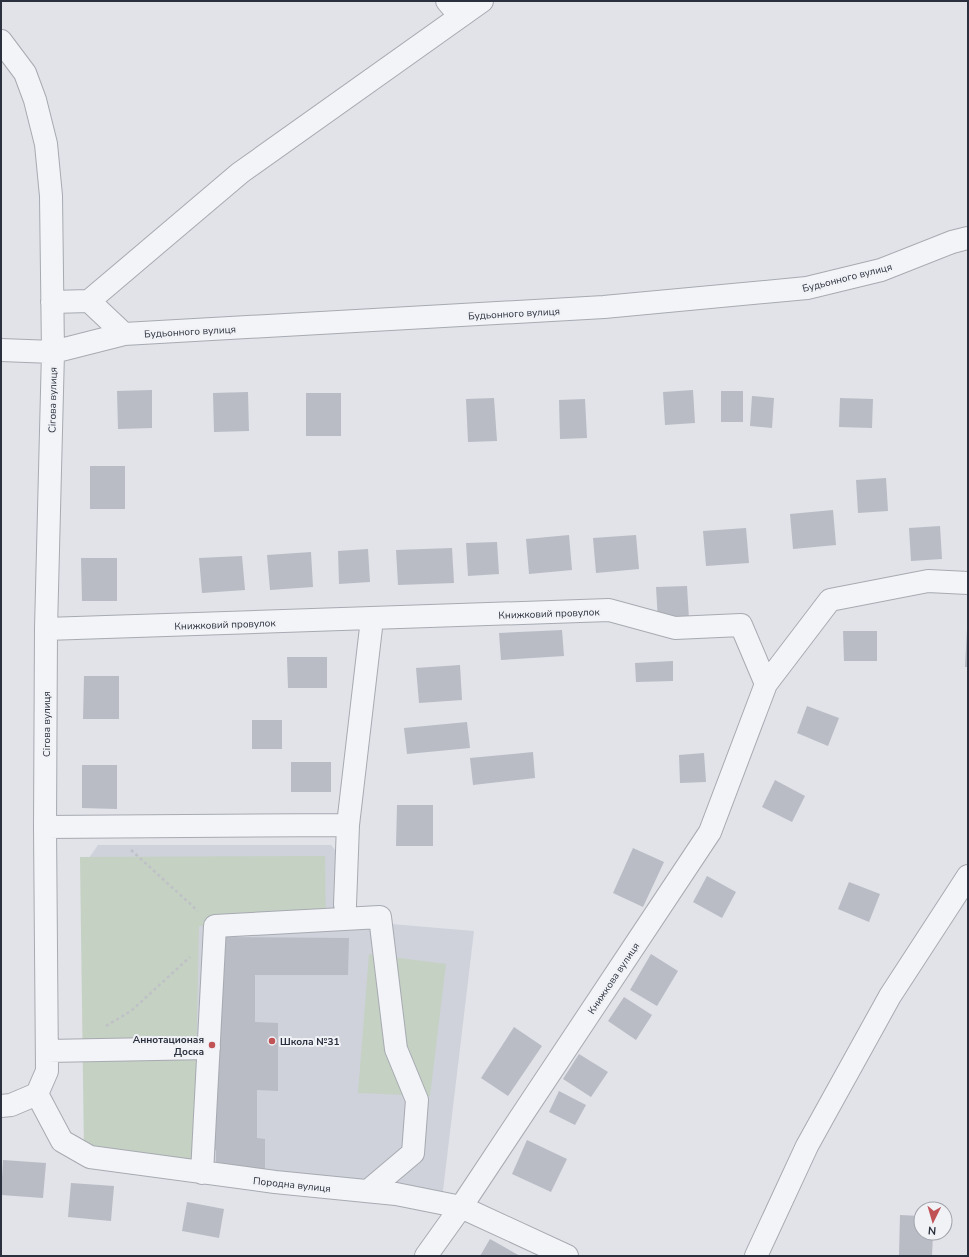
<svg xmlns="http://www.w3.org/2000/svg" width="969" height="1257" font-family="'Nunito Sans',sans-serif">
  <rect width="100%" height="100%" fill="#e1e3e8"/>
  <!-- built -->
  <path fill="#cfd2da" d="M98,845H331L345,862L343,920L474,931L442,1199L84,1152V865Z"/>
  <!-- green -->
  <path fill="#c5d1c3" d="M325,856L326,926H199L194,1161L84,1152L80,857Z
    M369,954L446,964L430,1096L358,1093Z"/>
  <!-- building -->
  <path fill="#b9bcc5" d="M152,390V428L118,429L117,391Z
    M693,390L695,423L665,425L663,392Z
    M721,391H743V422H721Z
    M248,392L249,431L214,432L213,393Z
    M306,393H341V436H306Z
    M752,396L774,398L772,428L750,426Z
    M494,398L497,441L468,442L466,399Z
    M840,398L873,399L872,428L839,427Z
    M585,399L587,438L560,439L559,400Z
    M90,466H125V509H90Z
    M886,478L888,511L858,513L856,480Z
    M833,510L836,545L793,549L790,514Z
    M940,526L942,559L911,561L909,528Z
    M746,528L749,563L706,566L703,531Z
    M569,535L572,570L529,574L526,539Z
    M636,535L639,569L596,573L593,538Z
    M497,542L499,574L468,576L466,543Z
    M452,548L454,583L398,585L396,550Z
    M368,549L370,582L339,584L338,551Z
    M311,552L313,587L270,590L267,555Z
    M242,556L245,590L202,593L199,558Z
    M81,558H117V601H82Z
    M687,586L689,619L658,620L656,587Z
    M967,629L968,630V667H965Z
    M562,630L564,656L501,660L499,633Z
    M843,631H877V661H844Z
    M287,657H327V688H288Z
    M673,661V681L636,682L635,663Z
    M460,665L462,700L419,703L416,668Z
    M84,676H119V719H83Z
    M807,706L839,718L828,746L797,733Z
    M252,720H282V749H252Z
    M467,722L470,748L407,754L404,728Z
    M533,752L535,778L473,785L470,758Z
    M704,753L706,782L680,783L679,755Z
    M291,762H331V792H291Z
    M82,765H117V809L82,808Z
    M775,780L805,796L792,822L762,807Z
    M397,805H433V846H396Z
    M633,848L664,862L643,907L613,893Z
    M707,876L736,892L722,918L693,902Z
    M849,882L880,894L869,922L838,909Z
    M217,937L349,938L348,975H255V1022L278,1023V1091L257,1090V1138L265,1139V1172H216V1150H211Z
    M651,954L678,971L657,1006L630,990Z
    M624,997L652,1015L636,1040L608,1021Z
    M514,1027L542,1046L508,1096L481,1078Z
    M579,1054L608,1072L591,1097L563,1079Z
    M559,1091L586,1105L575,1125L549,1112Z
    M527,1140L567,1159L551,1192L512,1174Z
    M3,1160L46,1163L43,1198L1,1195Z
    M71,1183L114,1186L111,1221L68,1217Z
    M187,1202L224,1209L219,1238L182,1231Z
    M900,1215L921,1216V1233H933L932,1256L899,1255Z
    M490,1239L520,1256H480Z"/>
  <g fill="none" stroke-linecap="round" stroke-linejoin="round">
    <!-- minor casing -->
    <g stroke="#a7aab2" stroke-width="24">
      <path id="minor" d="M447,1L460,16
        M1,41L25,73L35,100L46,144L51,196L53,352L46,629L45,827L47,1071L37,1094
        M89,301L124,334
        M52,302L89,301L240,173L482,1
        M1,350L53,352L124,334L604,307L807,288L881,270L952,242L968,238
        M46,629L609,610L675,628L741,625L766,684L830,600L928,581L968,583
        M45,827L348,825
        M345,905L348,825L372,619
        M47,1051L209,1048
        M37,1094L62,1141L90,1157L275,1182L396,1194L461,1207L567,1256
        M1,1106L11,1105L37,1094
        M202,1173L215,926L380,917L396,1049L417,1100L413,1153L368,1191
        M426,1256L461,1207L710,832L766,684
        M756,1256L807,1146L890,996L968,876"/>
    </g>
    <!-- path -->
    <path stroke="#bfc1c7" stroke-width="2.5" stroke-dasharray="3 3" stroke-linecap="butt" d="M131,850L198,911
      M106,1026L131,1011L190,957"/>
    <!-- minor -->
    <use href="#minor" stroke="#f3f4f7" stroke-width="22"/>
  </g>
  <!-- markers -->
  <g fill="#c15256" stroke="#f0f2f6" stroke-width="1.5">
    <circle cx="272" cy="1041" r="4"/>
    <circle cx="212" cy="1045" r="4"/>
  </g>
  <g text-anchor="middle" stroke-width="4" stroke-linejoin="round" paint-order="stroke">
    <!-- street labels -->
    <g font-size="10" fill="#2b303e" stroke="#f0f2f6">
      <text transform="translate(847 277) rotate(-14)" y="4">Будьонного вулиця</text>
      <text transform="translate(514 313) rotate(-3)" y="4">Будьонного вулиця</text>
      <text transform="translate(190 331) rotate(-3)" y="4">Будьонного вулиця</text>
      <text transform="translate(52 400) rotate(-89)" y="4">Сігова вулиця</text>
      <text transform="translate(549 613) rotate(-2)" y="4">Книжковий провулок</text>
      <text transform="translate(225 624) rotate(-2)" y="4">Книжковий провулок</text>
      <text transform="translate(46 724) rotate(-90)" y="4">Сігова вулиця</text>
      <text transform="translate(613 978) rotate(-56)" y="4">Книжкова вулиця</text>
      <text transform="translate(292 1184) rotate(6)" y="4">Породна вулиця</text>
    </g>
    <!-- poi labels -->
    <g font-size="10" font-weight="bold" fill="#2b303e" stroke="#f0f2f6" text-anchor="end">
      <text x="204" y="1043">Аннотационая<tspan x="204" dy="12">Доска</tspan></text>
      <text x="280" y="1045" text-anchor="start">Школа №31</text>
    </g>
  </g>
  <!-- border -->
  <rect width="969" height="1257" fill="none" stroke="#2b303e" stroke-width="4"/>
  <!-- north arrow -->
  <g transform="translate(933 1221) rotate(185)"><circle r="19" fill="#f0f2f6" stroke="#a1a4ac"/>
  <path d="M0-3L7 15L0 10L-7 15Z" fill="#c15256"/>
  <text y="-6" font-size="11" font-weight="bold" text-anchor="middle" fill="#2b303e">N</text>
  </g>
</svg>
